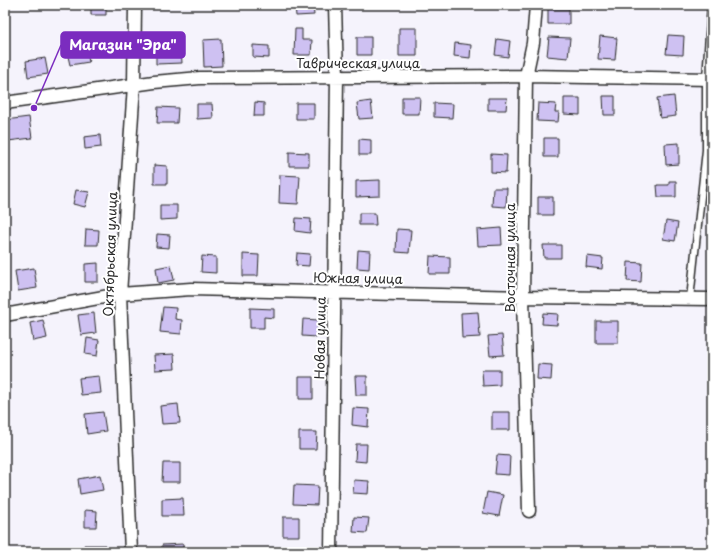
<svg xmlns="http://www.w3.org/2000/svg" width="717" height="557" font-family="'Playpen Sans',sans-serif">
  <rect width="100%" height="100%" fill="#f5f3fc"/>
  <filter id="ink" filterUnits="userSpaceOnUse"><feTurbulence type="fractalNoise" baseFrequency=".025" numOctaves="2"/><feDisplacementMap in="SourceGraphic" scale="8" xChannelSelector="R" yChannelSelector="G"/><feConvolveMatrix kernelMatrix="1 2 1 2 8 2 1 2 1" color-interpolation-filters="sRGB"/></filter>
  <g filter="url(#ink)">
    <!-- building -->
    <path fill="#cec1f2" stroke="#2b2b2b" d="M91,5H106V15H91Z
      M155,5H169V8H155Z
      M295,5H313L314,15L296,16Z
      M548,9H569V24H548Z
      M399,28H417V56H399Z
      M295,29H302V40H312L311,55H294Z
      M668,35L684,36L683,55L666,54Z
      M600,36L617,38L615,60L598,59Z
      M357,37H371V55H357Z
      M549,37L570,38L568,58L547,56Z
      M221,39L222,66L204,67L203,40Z
      M497,39L510,41L508,57L495,55Z
      M85,43L89,62L70,65L67,52L75,50L74,45Z
      M455,43L471,45L470,58L454,56Z
      M253,45L269,46V58L253,57Z
      M156,49H181L182,63L156,64Z
      M45,58L48,74L28,77L26,61Z
      M603,96H615V115H604Z
      M674,96L676,116L660,118L657,98Z
      M402,97H420L419,114H402Z
      M488,98H507L506,110H488Z
      M564,98H580V115L564,114Z
      M371,101L373,118L359,119L357,103Z
      M255,102L264,103V116H254Z
      M296,103H314V119H296Z
      M434,103L453,104L452,118L434,117Z
      M538,103L556,104L555,112H559L558,122L537,121Z
      M197,104H212L213,118L197,119Z
      M158,107L178,108L177,123H157Z
      M29,117L32,138L8,141L5,120Z
      M100,135L101,147L85,149L84,137Z
      M544,138H558V157H544Z
      M359,139L371,140V155H359Z
      M679,143V164L666,165L665,144Z
      M289,152L309,153V166H289Z
      M491,154L507,155L506,173L491,172Z
      M154,165L167,166V184H154Z
      M280,175L300,176L298,204L279,203Z
      M380,180V196L356,197V181Z
      M669,181H676V197H658L657,185H669Z
      M493,188H507L506,207L492,206Z
      M76,190L89,192L85,207L73,204Z
      M538,197H553V215H538Z
      M160,205H177V219L160,220Z
      M359,213H375L376,225H359Z
      M296,218L311,219L310,233L295,231Z
      M666,221L678,223L675,241L663,239Z
      M501,228L502,245L478,246L477,230Z
      M86,229L99,230L98,245H85Z
      M397,229L411,230L409,253L396,252Z
      M157,234L170,235L169,248L156,247Z
      M543,245H561V258H544Z
      M358,250L370,251L369,269L357,268Z
      M297,253L310,254L309,266L296,265Z
      M243,254L259,255L258,276H243Z
      M202,256L216,257V273L201,272Z
      M430,256L450,257V274H429Z
      M587,256L603,258L602,269L586,267Z
      M628,262L642,263L641,282L627,281Z
      M98,263V282H85V264Z
      M171,265L174,280L158,283L156,268Z
      M34,268L37,288L18,291L15,271Z
      M163,307L176,308L175,319L182,320L181,334L160,332Z
      M250,308L274,309V318L264,317V328H250Z
      M478,312L480,337L462,338L461,313Z
      M94,313L96,333L81,335L78,315Z
      M543,313L558,314L557,325L542,324Z
      M303,319L318,320L317,337L302,336Z
      M43,320L47,338L33,341L30,323Z
      M596,321H618V343H596Z
      M502,335L504,355L490,356L488,336Z
      M87,338L99,340L97,356L85,354Z
      M174,354L175,369L155,370L154,355Z
      M538,364L552,365L551,380L537,379Z
      M482,370H500V385L483,386Z
      M99,376L101,393L81,395L79,378Z
      M355,376H367V395H356Z
      M299,377H313V399H299Z
      M178,404L180,423L162,424L160,406Z
      M353,408L369,409L368,427L352,425Z
      M103,412L106,431L87,434L85,414Z
      M492,412H510V430H492Z
      M299,432H317L316,449H299Z
      M356,444H367L366,462L355,461Z
      M497,455L510,456L509,475L495,474Z
      M163,463H180V482H162Z
      M100,475L103,490L80,494L78,479Z
      M354,480L369,481L368,494L353,493Z
      M294,485L318,486L317,505L293,504Z
      M487,492L503,495L499,516L483,513Z
      M183,498L184,516H162V499Z
      M85,510L97,511L96,527H85Z
      M283,517H299V536H283Z
      M354,517L369,518L367,533L353,532Z
      M183,544V552H162V545Z
      M84,545H105V552H84Z"/>
    <g fill="none" stroke-linecap="round" stroke-linejoin="round">
      <!-- service casing -->
      <g stroke="#2b2b2b" stroke-width="9">
        <path id="service" d="M690,299L706,150V79L711,5"/>
      </g>
      <!-- minor casing -->
      <g stroke="#2b2b2b" stroke-width="15">
        <path id="minor" d="M5,103L154,82L200,78L526,76L712,79
          M5,315L120,294L191,289L523,297L712,299
          M529,511L523,297L526,76L533,43L536,5
          M131,552L120,294L134,85L135,5
          M331,552L337,77L335,5"/>
      </g>
      <!-- service -->
      <use href="#service" stroke="#fff" stroke-width="6"/>
      <!-- minor -->
      <use href="#minor" stroke="#fff" stroke-width="12"/>
    </g>
  </g>
  <g text-anchor="middle" stroke-width="4" stroke-linejoin="round" paint-order="stroke">
    <!-- street labels -->
    <g font-size="13" fill="#2b2b2b" stroke="#fff">
      <text x="358" y="68">Таврическая улица</text>
      <text transform="translate(110 254) rotate(-88)" y="5">Октябрьская улица</text>
      <text transform="translate(510 258) rotate(-90)" y="5">Восточная улица</text>
      <text transform="translate(358 278) rotate(1)" y="5">Южная улица</text>
      <text transform="translate(320 338) rotate(-89)" y="5">Новая улица</text>
    </g>
  </g>
  <!-- callouts -->
  <path fill="none" stroke="#7b2cbf" stroke-width="1.5" d="M34 108L61 45"/>
  <circle fill="#7b2cbf" stroke="#fff" stroke-width="1.5" cx="34" cy="108" r="4"/>
  <rect fill="#7b2cbf" stroke="#7b2cbf" stroke-width="1.5" x="61" y="32" width="124" height="26" rx="4"/>
  <g font-size="14" text-anchor="middle" font-weight="bold" fill="#fff">
    <text x="123" y="50">Магазин "Эра"</text>
  </g>
  <!-- margin -->
  <rect width="717" height="557" fill="none" stroke="#fff" stroke-width="20"/>
  <rect x="10" y="10" width="697" height="537" fill="none" stroke="#2b2b2b" stroke-width="1.5" filter="url(#ink)"/>
</svg>
